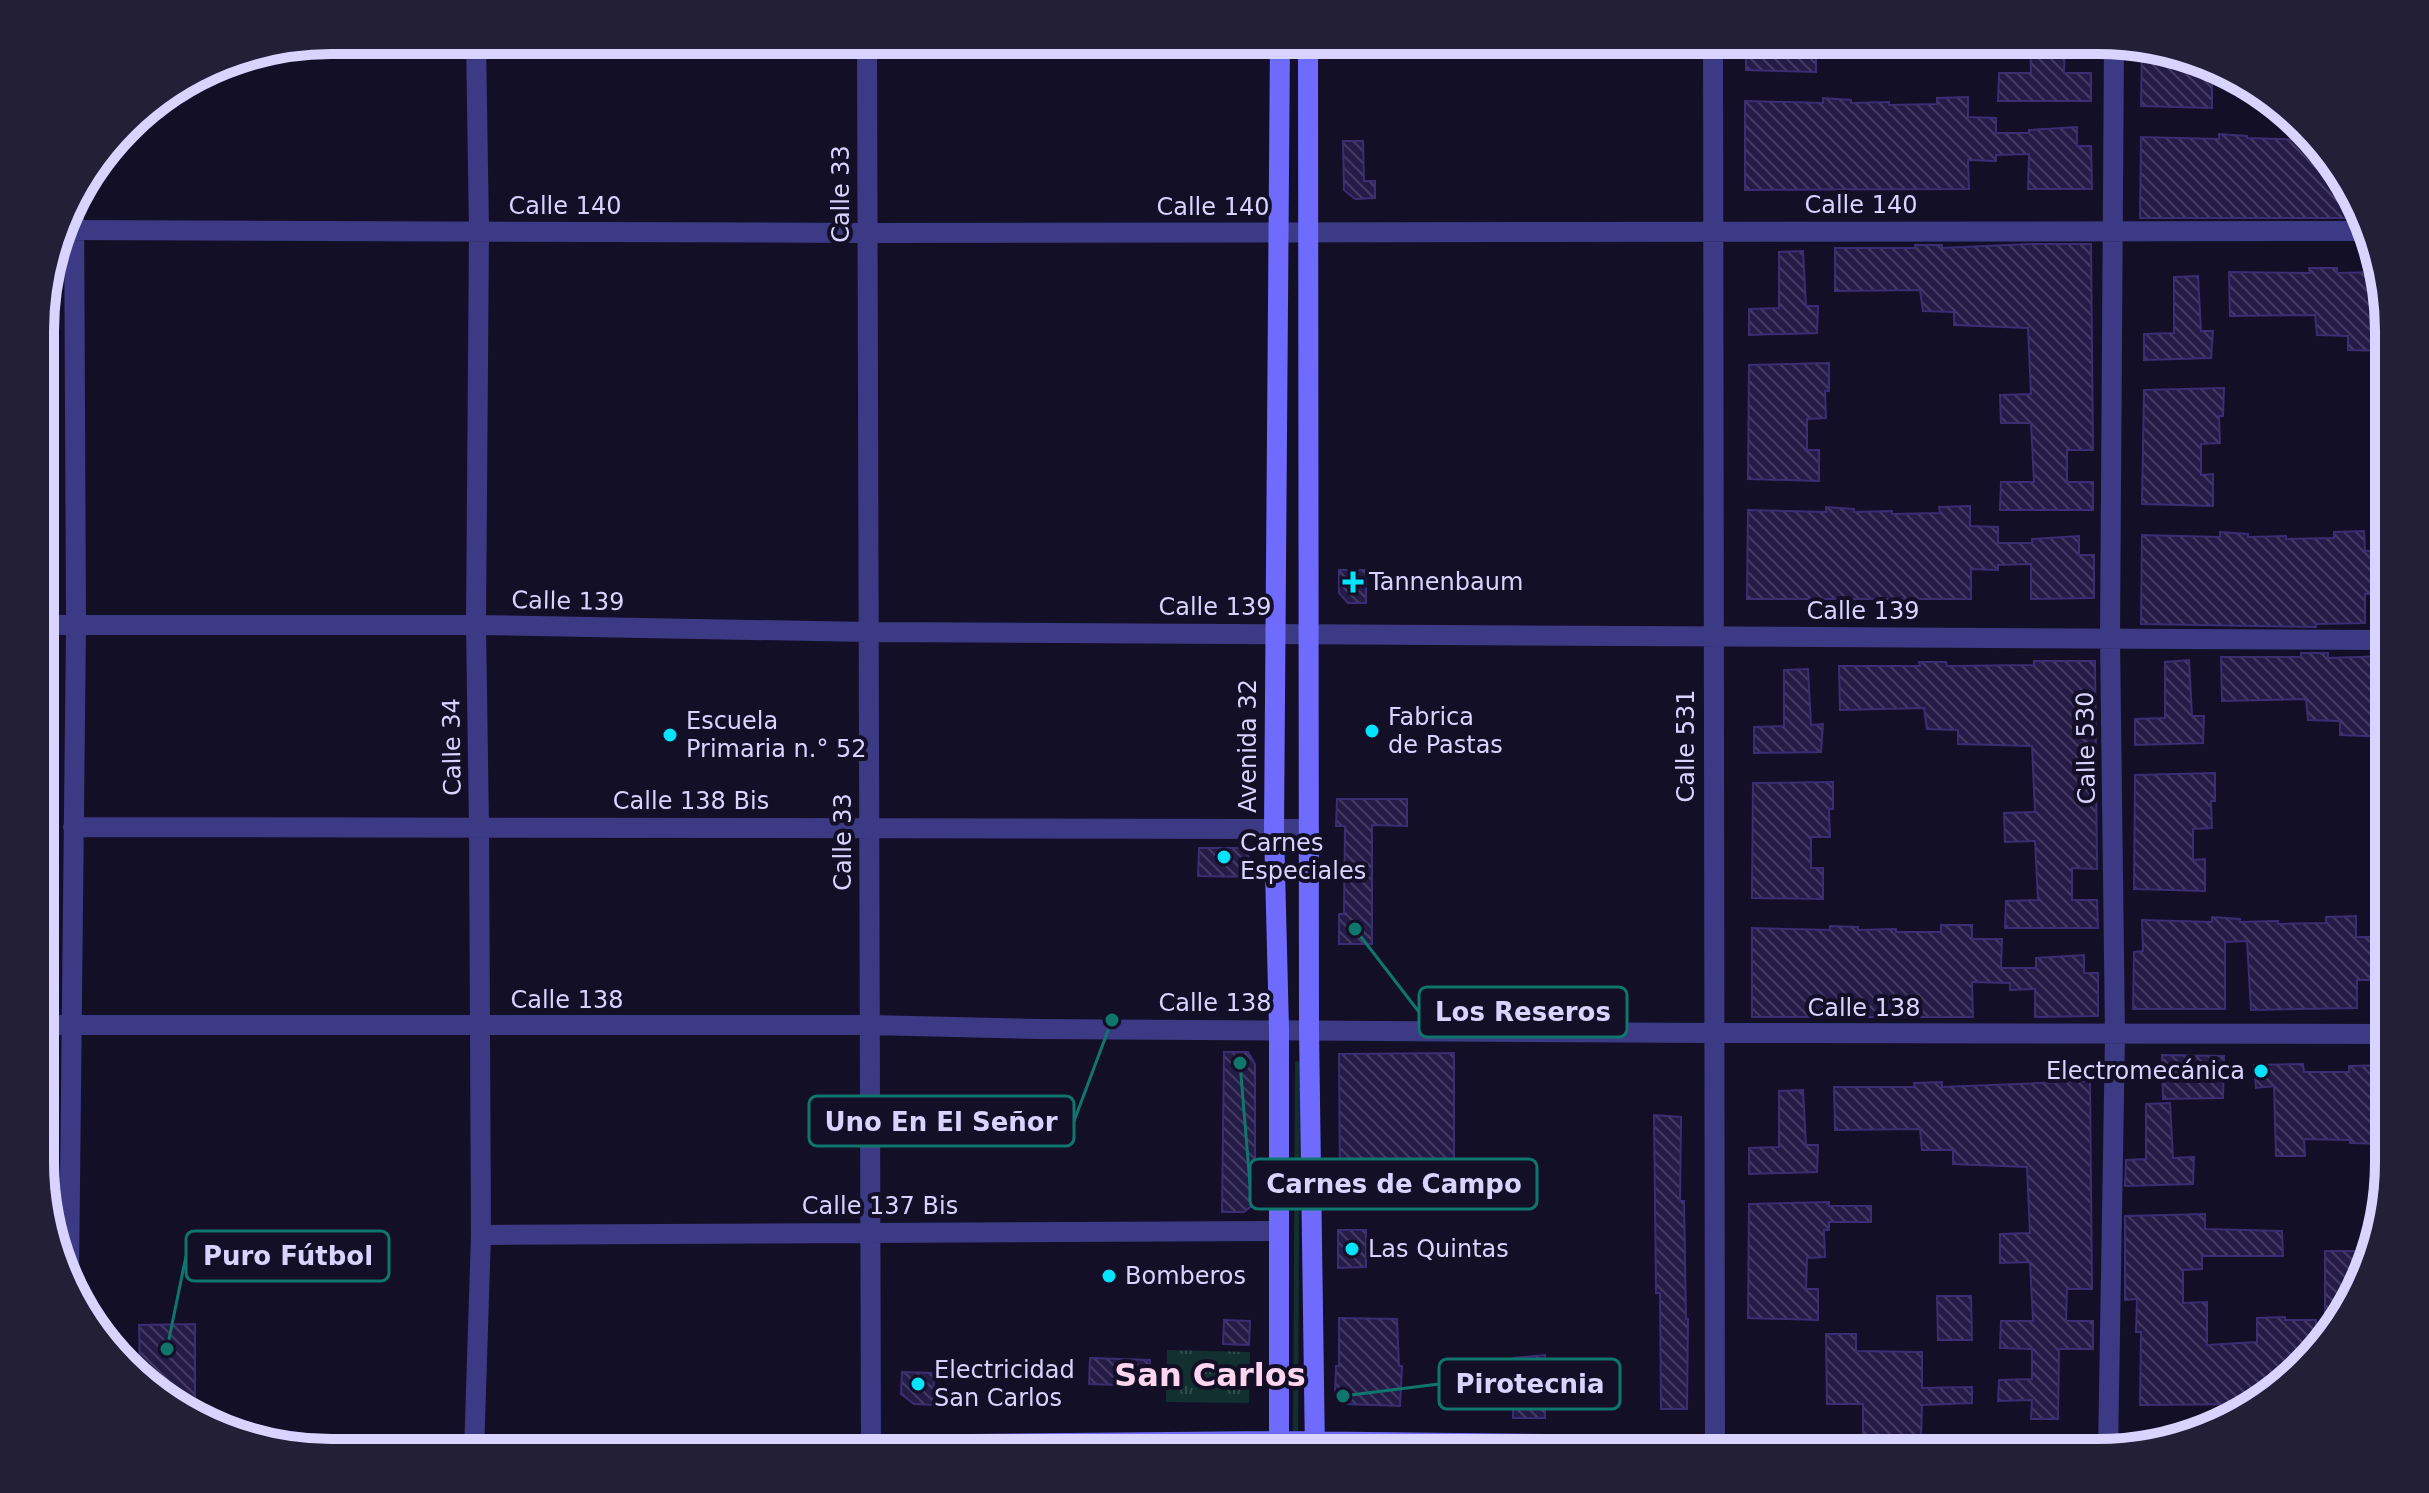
<svg xmlns="http://www.w3.org/2000/svg" width="2429" height="1493" font-family="'DejaVu Sans',sans-serif">
  <defs>
    <pattern id="grass-tufts" width="24" height="20" patternUnits="userSpaceOnUse" patternTransform="scale(2)"><rect width="24" height="20" fill="#12302f"/><path d="M3 7l-1-3M5 7V3M7 7l1-3M15 17l-1-3M17 17v-4M19 17l1-3" fill="none" stroke="#344d4e"/></pattern>
    <pattern id="building-back-hatch" width="6" height="6" patternUnits="userSpaceOnUse" patternTransform="scale(2)"><rect width="6" height="6" fill="#241b47"/><path d="M-1 5l2 2M0 0l6 6M5-1l2 2" fill="none" stroke="#433b63"/></pattern>
  </defs>
  <rect width="100%" height="100%" fill="#130f26"/>
  <!-- grass -->
  <path fill="url(#grass-tufts)" d="M1295,1061L1300,1062L1298,1439L1293,1438Z
    M1167,1350L1250,1352L1249,1403L1166,1402Z"/>
  <!-- building -->
  <path fill="url(#building-back-hatch)" stroke="#3b2d73" stroke-width="2" d="M1816,40V72L1746,70V43Z
    M2048,40H2065L2064,73H2091V101H1998L1999,73H2031L2030,42Z
    M2142,46L2174,50L2200,62V77L2212,76V108L2141,106Z
    M1968,97V117L1996,118V133H2029V130L2077,127V146H2091L2092,189H2028L2029,154L1996,155V161L1968,160L1969,189L1745,190V101L1823,103V98L1851,100V103L1889,102V105L1937,104V98Z
    M2219,134L2247,136V138L2308,140L2350,185L2360,218H2140L2141,137L2219,139Z
    M1343,141H1363L1364,181H1375V198L1355,199L1344,190Z
    M2030,244H2091L2093,450H2067V482H2093V510H2000L2001,482H2034L2031,423H2001L2000,395L2031,394L2028,328L1954,325V312L1923,311L1920,290L1835,291V248H1915V245H1942V248Z
    M1803,251L1806,306H1818L1817,333L1749,335V309L1779,308V252Z
    M2309,268H2337V273L2376,272L2388,312V351L2348,350V336L2317,335L2315,315L2230,316L2229,272L2310,273Z
    M2198,276L2201,331H2213L2211,358L2144,360V334L2174,333V277Z
    M1829,363V391H1825L1826,418L1807,419V450H1819V481L1748,479L1749,365Z
    M2224,388L2223,416H2219L2220,443L2201,444V475L2213,474V506L2142,504L2144,390Z
    M1970,506V526L1998,527V543H2032V539L2079,536V555H2094V598L2031,599V564L1998,565V570L1971,569V599H1747L1748,510L1826,512V507L1854,509V512L1892,511V514L1940,513L1939,507Z
    M2364,531L2365,551H2388V594H2365V623L2316,624V627L2141,624L2142,535L2220,537V532L2248,534V537L2286,536V539L2334,538V532Z
    M1339,570H1366V603H1348L1339,593Z
    M2301,653H2328V658L2388,656V737L2340,735V721L2308,720L2306,699L2222,701L2221,657H2301Z
    M2189,660L2192,716H2204L2203,743L2135,745V719L2165,718V662Z
    M2034,661H2095L2097,869L2072,868V900H2097L2098,928H2005L2006,901L2038,900L2035,841L2005,842L2004,813L2035,812L2032,746L1958,744V730L1927,729L1924,708L1840,710L1839,666H1920L1919,662H1946L1947,666L2034,665Z
    M1808,669L1811,725L1823,724L1821,752L1754,753V727L1784,726V670Z
    M2215,773V801H2211L2212,828L2193,829V860L2205,859V891L2134,889L2135,775Z
    M1833,782V809H1829L1830,837H1811V868H1823V899L1752,898L1753,783Z
    M1337,799H1407V826L1372,825V944H1339V914H1344L1345,826H1336Z
    M1199,848H1242L1255,865V877L1198,876Z
    M2356,916V937H2385V955H2388V980H2357V1008L2251,1010L2247,941L2225,942V1009H2133L2134,952L2143,951L2142,920L2212,922V917L2240,919V922L2278,921V924L2326,923V917Z
    M1941,925H1972V939H2002L2001,968H2036V958L2084,955V973H2098V1016L2035,1017V989L2010,990V983L1972,982L1973,1017H1752V928L1830,930V926L1858,927V930L1896,929V932H1941Z
    M1224,1052H1248L1255,1064V1203L1244,1212H1222Z
    M1454,1053V1180L1340,1181L1339,1054Z
    M2162,1055L2224,1056L2223,1098L2163,1099Z
    M2303,1064L2304,1072H2349V1066L2388,1065V1144L2350,1143V1140L2304,1139L2305,1156H2276L2274,1086L2256,1088L2254,1065Z
    M2090,1081L2092,1289H2067L2066,1321H2093V1349H2059L2058,1419H2031L2032,1400L1998,1401L1999,1380L2032,1379V1349L2000,1348L2001,1321H2033L2030,1262L2000,1263V1234L2030,1233L2027,1167L1953,1164V1150H1922L1920,1129L1835,1130L1834,1087H1915L1914,1083L1942,1082V1087Z
    M1803,1090L1806,1145H1818L1817,1172L1749,1174V1148L1779,1147V1091Z
    M2170,1103L2173,1158L2194,1157L2193,1184L2125,1186L2126,1160L2146,1159V1104Z
    M1654,1115L1681,1117L1680,1201H1684L1686,1319H1688L1687,1409H1661L1660,1293H1656Z
    M1829,1202V1206H1871V1222H1829V1230H1824L1825,1257L1807,1258L1806,1289H1818V1320L1748,1318L1749,1204Z
    M2205,1214V1229L2282,1231L2283,1256H2202V1269L2183,1270V1303L2207,1302V1345L2257,1342V1318L2285,1317V1320H2316V1346L2254,1404L2140,1405L2141,1332H2136L2137,1299L2125,1300V1216Z
    M1338,1230H1366V1267L1338,1268Z
    M2325,1251H2359V1268L2350,1294H2344V1311L2341,1321H2325Z
    M1937,1296H1971L1972,1340H1938Z
    M1339,1318L1397,1319L1399,1366H1402L1400,1406L1345,1404L1335,1394L1336,1366H1339Z
    M1224,1320L1250,1321L1249,1345L1223,1344Z
    M195,1324V1417L170,1404L140,1372L139,1325Z
    M1826,1334H1856V1351L1922,1352V1388L1972,1387V1403L1922,1405L1921,1438L1863,1436V1404H1827Z
    M1545,1355V1418H1513L1514,1358Z
    M1090,1358L1150,1360L1149,1386L1089,1384Z
    M902,1372L934,1373L933,1405L914,1404L901,1394Z"/>
  <g fill="none" stroke-linecap="round" stroke-linejoin="round">
    <!-- street -->
    <path stroke="#3d3a85" stroke-width="20" d="M867,40L871,1453
      M1713,40L1715,1453
      M62,230L867,233L2364,231
      M42,625H476L868,632L2388,640
      M73,827L1309,829
      M42,1025H869L1039,1029L1713,1033L2388,1034
      M481,1235L1279,1231
      M69,1277L76,625L74,197
      M2108,1452L2115,1035L2110,638L2114,42
      M474,1453L481,1235L479,826L476,625L479,231L476,40"/>
    <!-- secondary -->
    <path stroke="#6f6bff" stroke-width="20" d="M1308,40L1309,1030L1315,1453
      M306,1449L638,1453
      M676,1453L871,1445L1279,1441L1715,1446L1971,1452
      M1279,1453V1029L1274,830L1280,40"/>
  </g>
  <!-- markers -->
  <g fill="#00e5ff" stroke="#130f26" stroke-width="3">
    <path d="M1349 570h8v8h8v8h-8v8h-8v-8h-8v-8h8z"/>
    <circle cx="1372" cy="731" r="8"/>
    <circle cx="670" cy="735" r="8"/>
    <circle cx="1224" cy="857" r="8"/>
    <circle cx="2261" cy="1071" r="8"/>
    <circle cx="1352" cy="1249" r="8"/>
    <circle cx="1109" cy="1276" r="8"/>
    <circle cx="918" cy="1384" r="8"/>
  </g>
  <g text-anchor="middle" stroke-width="8" stroke-linejoin="round" paint-order="stroke">
    <!-- street labels -->
    <g font-size="24" fill="#d9d4ff" stroke="#130f26">
      <text transform="translate(841 194) rotate(-90)" y="8">Calle 33</text>
      <text x="1861" y="213">Calle 140</text>
      <text x="565" y="214">Calle 140</text>
      <text x="1213" y="215">Calle 140</text>
      <text transform="translate(568 601) rotate(1)" y="8">Calle 139</text>
      <text x="1215" y="615">Calle 139</text>
      <text x="1863" y="619">Calle 139</text>
      <text transform="translate(1248 746) rotate(-90)" y="8">Avenida 32</text>
      <text transform="translate(1686 746) rotate(-90)" y="8">Calle 531</text>
      <text transform="translate(452 747) rotate(-91)" y="8">Calle 34</text>
      <text transform="translate(2086 748) rotate(-91)" y="8">Calle 530</text>
      <text x="691" y="809">Calle 138 Bis</text>
      <text transform="translate(843 842) rotate(-90)" y="8">Calle 33</text>
      <text x="567" y="1008">Calle 138</text>
      <text x="1215" y="1011">Calle 138</text>
      <text x="1864" y="1016">Calle 138</text>
      <text x="880" y="1214">Calle 137 Bis</text>
    </g>
    <!-- poi labels -->
    <g font-size="24" fill="#d9d4ff" stroke="#130f26" text-anchor="start">
      <text x="1369" y="590">Tannenbaum</text>
      <text x="1388" y="725">Fabrica<tspan x="1388" dy="28">de Pastas</tspan></text>
      <text x="686" y="729">Escuela<tspan x="686" dy="28">Primaria n.° 52</tspan></text>
      <text x="1240" y="851">Carnes<tspan x="1240" dy="28">Especiales</tspan></text>
      <text x="2245" y="1079" text-anchor="end">Electromecánica</text>
      <text x="1368" y="1257">Las Quintas</text>
      <text x="1125" y="1284">Bomberos</text>
      <text x="934" y="1378">Electricidad<tspan x="934" dy="28">San Carlos</tspan></text>
    </g>
    <!-- district labels -->
    <g font-size="32" font-weight="bold" fill="#ffd6f0" stroke="#130f26">
      <text x="1210" y="1386">San Carlos</text>
    </g>
  </g>
  <!-- crop -->
  <path d="M0 0H2429V1493H0ZM331 54H2098A277 277 0 0 1 2375 331V1162A277 277 0 0 1 2098 1439H331A277 277 0 0 1 54 1162V331A277 277 0 0 1 331 54Z" fill="#231f37" fill-rule="evenodd"/>
  <path fill="none" stroke="#d9d4ff" stroke-width="10" d="M331 54H2098A277 277 0 0 1 2375 331V1162A277 277 0 0 1 2098 1439H331A277 277 0 0 1 54 1162V331A277 277 0 0 1 331 54Z"/>
  <!-- callouts -->
  <path fill="none" stroke="#0f766e" stroke-width="3" d="M1355 929L1419 1012M1112 1020L1074 1121M1240 1063L1250 1184M167 1349L186 1256M1343 1396L1439 1384"/>
  <g fill="#0f766e" stroke="#130f26" stroke-width="3">
    <circle cx="1355" cy="929" r="8"/>
    <circle cx="1112" cy="1020" r="8"/>
    <circle cx="1240" cy="1063" r="8"/>
    <circle cx="167" cy="1349" r="8"/>
    <circle cx="1343" cy="1396" r="8"/>
  </g>
  <g fill="#130f26" stroke="#0f766e" stroke-width="3">
    <rect x="1419" y="987" width="208" height="50" rx="8"/>
    <rect x="809" y="1096" width="265" height="50" rx="8"/>
    <rect x="1250" y="1159" width="287" height="50" rx="8"/>
    <rect x="186" y="1231" width="203" height="50" rx="8"/>
    <rect x="1439" y="1359" width="181" height="50" rx="8"/>
  </g>
  <g font-size="26" text-anchor="middle" font-weight="bold" fill="#d9d4ff">
    <text x="1523" y="1021">Los Reseros</text>
    <text x="941" y="1131">Uno En El Señor</text>
    <text x="1394" y="1193">Carnes de Campo</text>
    <text x="288" y="1265">Puro Fútbol</text>
    <text x="1530" y="1393">Pirotecnia</text>
  </g>
</svg>
